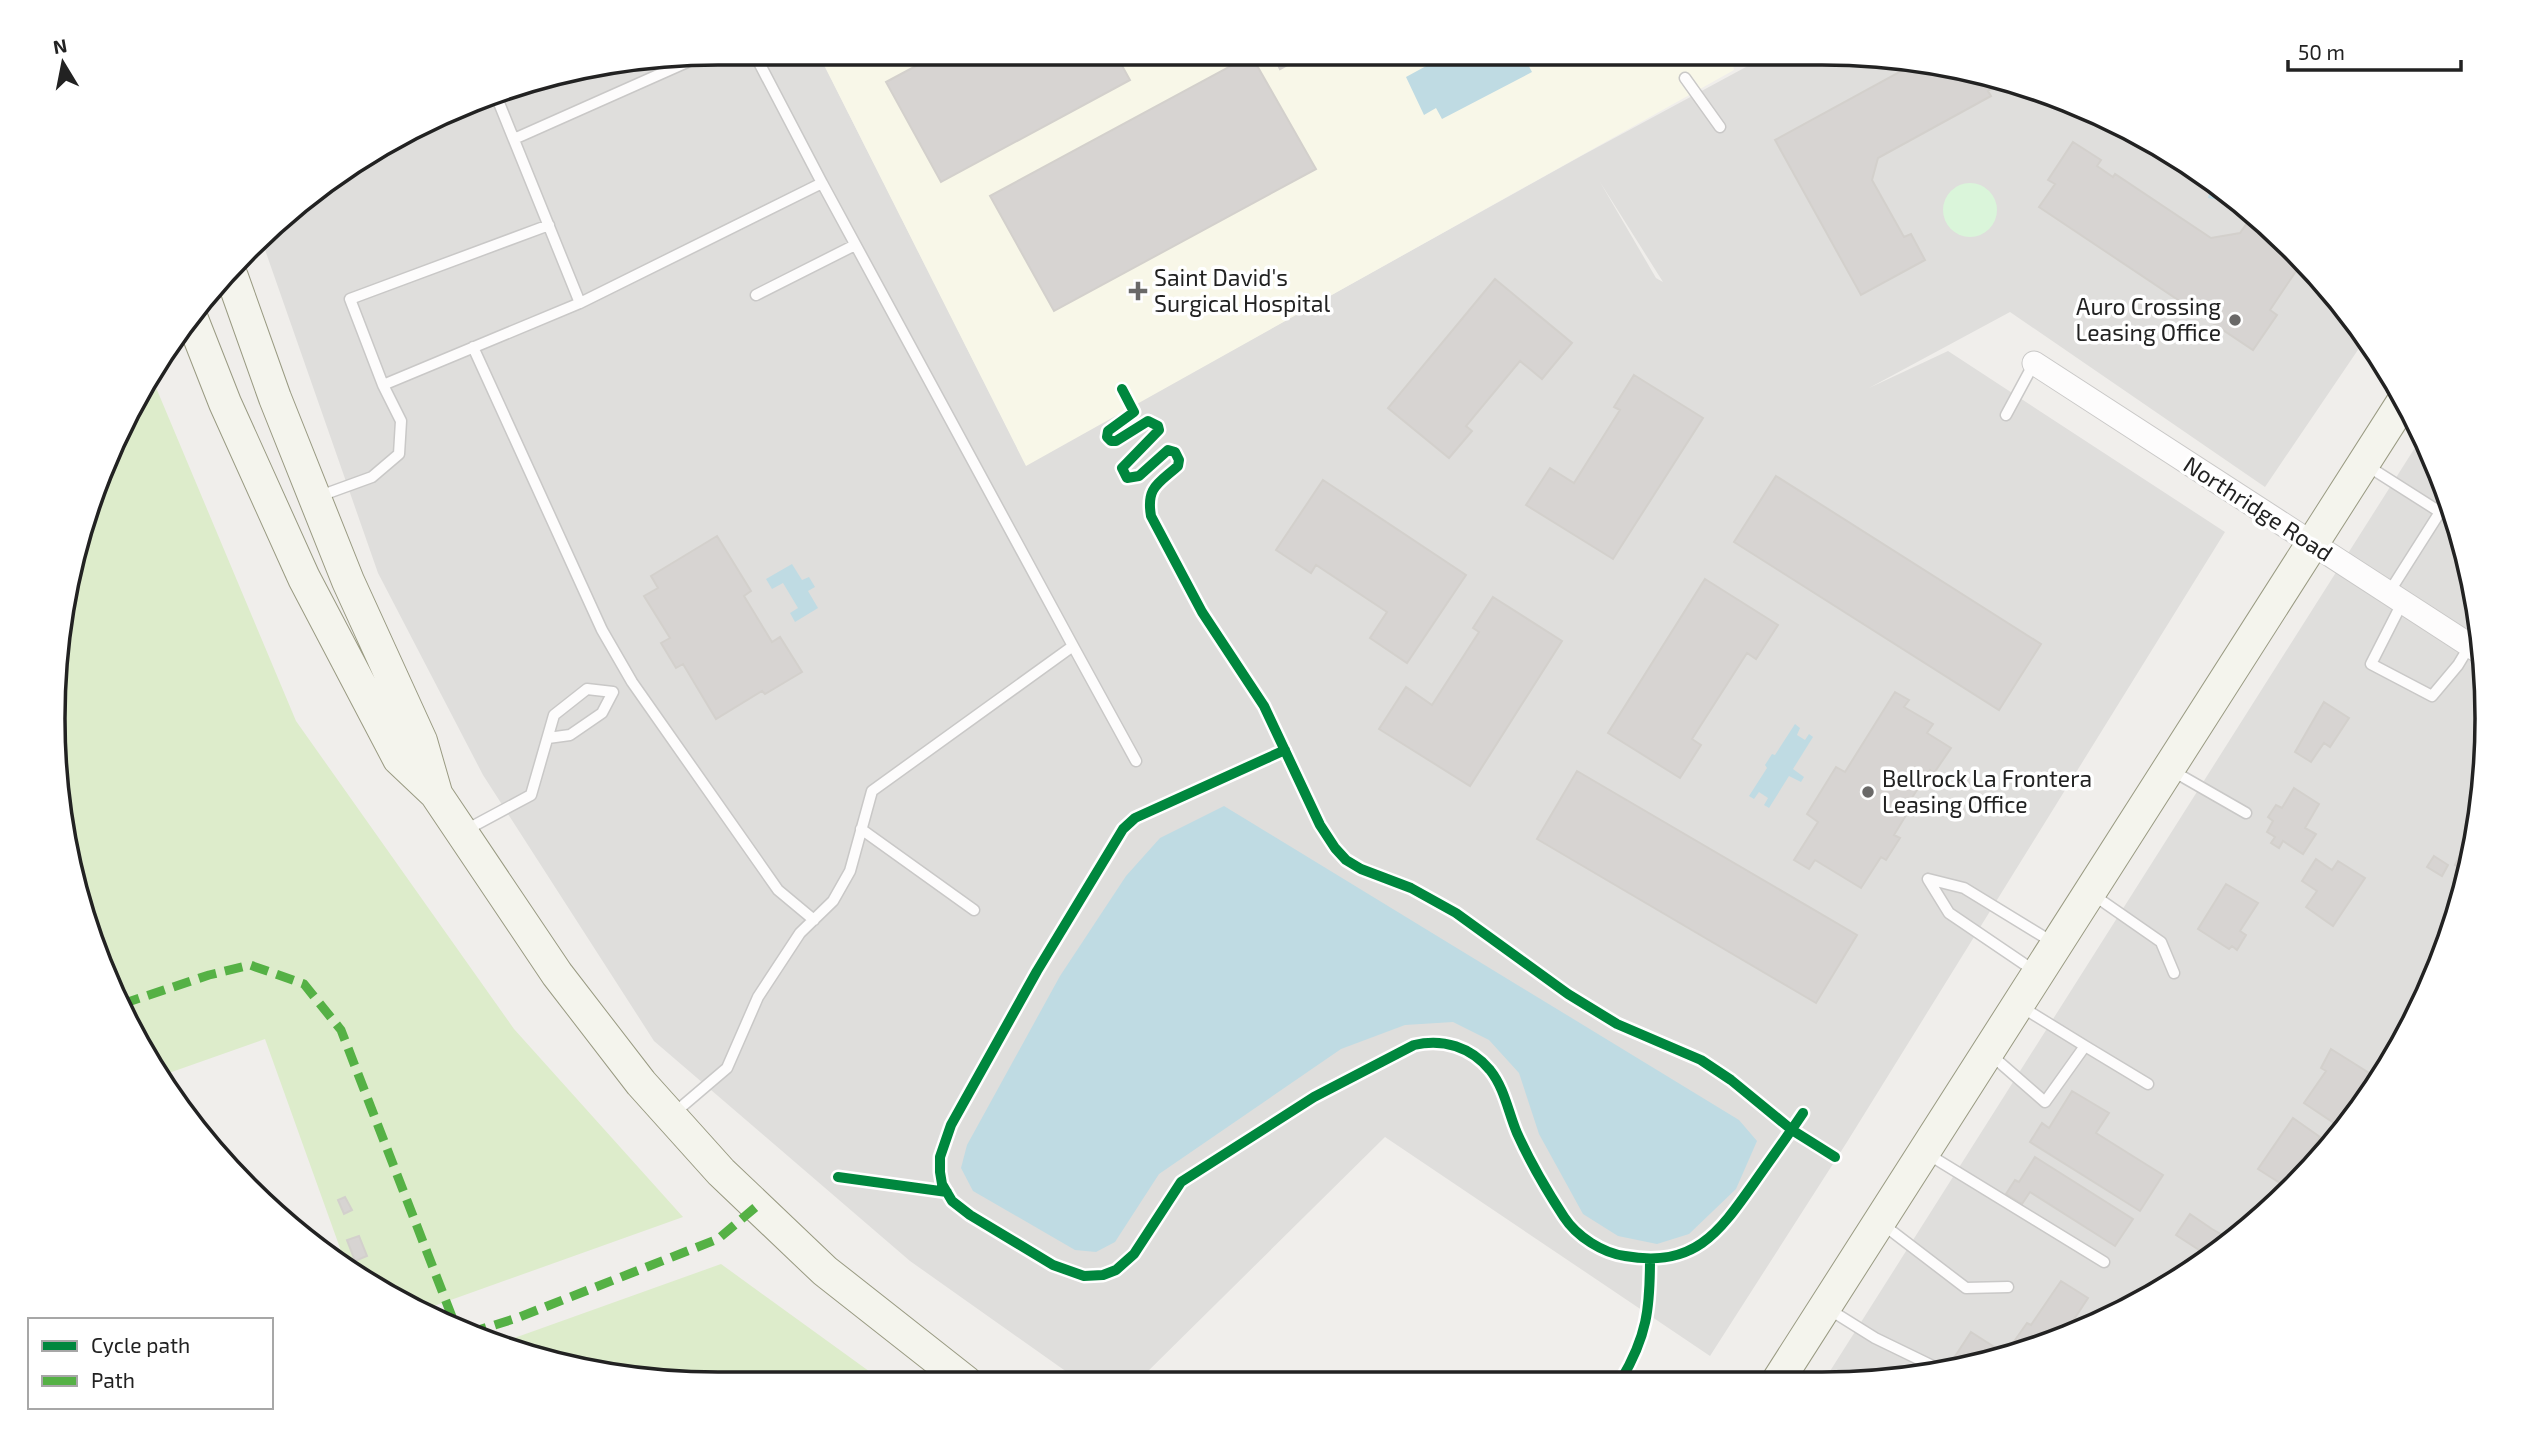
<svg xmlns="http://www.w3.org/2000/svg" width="2540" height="1437" font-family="'Exo 2',sans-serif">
  <rect width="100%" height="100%" fill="#f0eeeb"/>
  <!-- residential -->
  <path fill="#dfdedc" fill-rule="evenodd" d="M719,53H818L1026,465L1583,155L1770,54H1865L2035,88L2155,142L2261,218L2350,313L2366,338L2265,487L2010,312L1869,388L1948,351L2225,532L1847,1142L1710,1356L1385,1137L1138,1381L1081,1382L910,1261L654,1041L483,775L378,573L263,244L313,190L505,88ZM1600,182L1663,282L1656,278Z
    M2423,435L2465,547L2486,675L2482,806L2452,933L2398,1052L2293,1189L2191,1272L2036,1349L1908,1379H1825Z"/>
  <!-- education -->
  <path fill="#f8f7e8" d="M818,53L1731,54L1734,70L1026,466Z"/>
  <!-- grass -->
  <path fill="#ddeccb" d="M152,378L296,721L514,1029L683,1217L420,1311L385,1295L345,1262L265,1039L166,1074L103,973L54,762L75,546Z
    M721,1264L884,1382L675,1383L505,1349L495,1345Z"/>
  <!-- park -->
  <path fill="#daf5da" d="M1943 210a27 27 0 1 1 54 0a27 27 0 1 1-54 0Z"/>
  <!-- water -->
  <path fill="#bfdbe3" d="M1450,53H1522L1532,72L1442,119L1436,108L1424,115L1406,77Z
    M2168,152L2230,196L2220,200L2208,198L2210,191L2203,185L2202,179C2186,176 2174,167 2168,152Z
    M792,564L802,580L809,577L815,587L808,591L818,608L795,622L790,613L798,608L783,583L772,589L766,579Z
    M1795,724L1800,728L1797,735L1805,740L1809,734L1813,737L1793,769L1804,777L1801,782L1789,776L1769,808L1764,805L1768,798L1759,792L1754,799L1749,796L1767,768L1765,765L1772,754L1775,755Z
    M1224,806L1739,1120L1757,1141L1736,1189L1689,1234L1657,1244L1618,1236L1583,1214L1539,1134L1519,1073L1489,1040L1453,1022L1405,1025L1341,1049L1159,1174L1115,1242L1096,1252L1075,1250L973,1191L961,1168L967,1145L1060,976L1126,876L1160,838Z"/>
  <!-- building -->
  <path fill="#d7d4d2" stroke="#d3d0cc" stroke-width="2" d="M940,53H1115L1130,80L941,182L886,82Z
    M1272,53H1309L1280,69Z
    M1251,55L1316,169L1054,311L990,196Z
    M1914,64L2004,82L1988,91L1991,96L1878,158L1872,180L1904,237L1911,234L1925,260L1861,295L1775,140Z
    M2073,142L2101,160L2097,166L2113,177L2115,174L2211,238L2240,233L2254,213L2302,262L2270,310L2277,315L2253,350L2039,207L2055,184L2048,180Z
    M1495,279L1572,343L1542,379L1520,361L1466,426L1472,431L1449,458L1388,408Z
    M1634,375L1703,418L1613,559L1526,505L1550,468L1574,483L1620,410L1614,407Z
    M1776,476L2041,644L1999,710L1734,542Z
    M1323,480L1466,575L1407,663L1370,638L1387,612L1316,565L1311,573L1276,550Z
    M717,536L751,591L744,596L772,642L780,637L802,672L765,694L762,691L716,719L683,664L676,668L661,643L670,638L644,596L658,588L651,576Z
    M1705,579L1778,625L1756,659L1747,653L1692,739L1701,745L1680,778L1608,733Z
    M1493,597L1562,641L1470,786L1379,729L1406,687L1432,705L1479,632L1473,628Z
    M1895,692L1909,700L1904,707L1933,724L1927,733L1951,748L1934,773L1930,770L1904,810L1908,812L1894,835L1900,838L1886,860L1881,857L1861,888L1815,860L1809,869L1794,860L1818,822L1807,814L1836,767L1845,772Z
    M2324,702L2349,718L2330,747L2324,743L2311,762L2295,752Z
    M1577,771L1857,935L1816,1003L1537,839Z
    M2294,788L2319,804L2305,828L2316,834L2303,854L2283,841L2279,848L2271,843L2275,837L2267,832L2273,821L2268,817L2276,805L2282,808Z
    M2475,834L2466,872L2455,865L2467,842L2469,844Z
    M2434,856L2448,865L2442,876L2427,867Z
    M2316,859L2332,870L2338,861L2365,878L2333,926L2306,907L2317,891L2302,881Z
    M2226,884L2258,903L2240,931L2246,935L2237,950L2232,946L2229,949L2198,929Z
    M2331,1049L2374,1076L2340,1127L2304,1103L2326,1071L2321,1068Z
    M2072,1091L2109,1113L2096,1133L2163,1175L2140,1211L2030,1142L2042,1123L2049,1128Z
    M2293,1118L2320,1137L2286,1187L2258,1169Z
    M2035,1157L2133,1219L2115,1246L2030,1192L2022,1204L2006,1194L2015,1180L2019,1182Z
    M345,1197L352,1210L344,1214L338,1200Z
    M2190,1214L2212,1229L2231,1240L2210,1257L2176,1235Z
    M359,1236L367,1256L355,1261L347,1240Z
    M2061,1281L2088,1298L2063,1336L2036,1349L2025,1352L2013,1343L2027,1323L2031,1325Z
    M1971,1332L1999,1350L1993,1359L1960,1367L1952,1361Z"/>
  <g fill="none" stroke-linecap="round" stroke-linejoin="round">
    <!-- service casing -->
    <g stroke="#c9c8c7" stroke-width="13">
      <path id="service" d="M754,53L822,183
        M1685,78L1720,127
        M495,93L580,303L822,183L1073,646L872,791L850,871L833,901L800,933L758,997L727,1068L673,1114
        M514,139L703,55
        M549,225L350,299L383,385L580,303
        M756,295L855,245
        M473,347L602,630L632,682L778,890L814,920
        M2006,415L2034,363
        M2366,465L2440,512L2388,594
        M317,497L372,477L399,454L401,421L383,385
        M2402,603L2371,664L2432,696L2458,665L2470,645
        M1073,646L1136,761
        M2171,770L2246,813
        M861,829L974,910
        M464,831L531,795L554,715L587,689L613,692L602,713L570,735L548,738
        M1928,879L1949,913L2036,972
        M1928,879L1964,888L2054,943
        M2092,894L2161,942L2174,973
        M2085,1046L2148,1084
        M1990,1054L2045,1102L2085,1046L2020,1006
        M1926,1153L2104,1262
        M1881,1223L1966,1288L2008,1287
        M1827,1308L1875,1338L1943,1371"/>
    </g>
    <!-- minor casing -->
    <g stroke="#c9c8c7" stroke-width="25">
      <path id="minor" d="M2034,363L2483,654"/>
    </g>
    <!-- secondary casing -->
    <g stroke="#999a82" stroke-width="34">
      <path id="secondary" d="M232,277L275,398L348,581L421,741L436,793
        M192,319L225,403L304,578L399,759L436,794L557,974L641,1083L721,1172L825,1271L966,1382
        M1779,1379L2404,400"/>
    </g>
    <!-- service -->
    <use href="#service" stroke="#fdfcfc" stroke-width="10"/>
    <!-- minor -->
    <use href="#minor" stroke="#fdfcfc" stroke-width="23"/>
    <!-- secondary -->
    <use href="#secondary" stroke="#f4f4ed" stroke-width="32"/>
    <!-- quiet -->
    <path stroke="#55b145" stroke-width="9" stroke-dasharray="18 9" stroke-linecap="butt" d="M122,1004L209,975L250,965L304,984L341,1030L456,1327
      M469,1333L517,1318L718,1239L757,1206"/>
    <!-- cycleway casing -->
    <g stroke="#fff" stroke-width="15">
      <path id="cycleway" d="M1122,389L1134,412L1108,431L1107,437L1111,441H1116L1148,421L1158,426L1159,430L1122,468L1127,478L1139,476L1168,450L1175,452L1179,460L1178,466C1158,484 1146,487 1151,516L1202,612L1264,706L1320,825L1335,848L1346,860L1361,869L1411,888L1456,913L1568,994L1617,1024L1701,1060L1731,1080L1792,1130L1835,1157
        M1285,750L1135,818L1123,829L1037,971L951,1125L940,1157V1172L942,1184L952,1201L970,1215L1053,1265L1084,1276L1103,1275L1116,1270L1134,1254L1181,1182L1314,1097L1414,1045C1443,1038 1471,1047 1490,1070C1505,1089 1508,1112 1517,1133C1530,1162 1547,1191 1564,1217C1577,1237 1603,1253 1625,1256C1694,1268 1718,1234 1754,1183C1770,1160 1787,1137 1803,1113
        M838,1177L947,1192
        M1621,1380C1647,1336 1650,1309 1650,1259"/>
    </g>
    <!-- cycleway -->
    <use href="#cycleway" stroke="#00873e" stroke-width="10"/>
  </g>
  <!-- markers -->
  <g fill="#6a6968" stroke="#fff" stroke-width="2.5">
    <path d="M1134.5 280.5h7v7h7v7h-7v7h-7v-7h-7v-7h7z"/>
    <circle cx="2235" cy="320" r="7"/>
    <circle cx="1868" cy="792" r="7"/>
  </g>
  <g text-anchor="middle" stroke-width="7" stroke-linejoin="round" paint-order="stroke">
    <!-- poi labels -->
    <g font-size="23" fill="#222" stroke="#fff" text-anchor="start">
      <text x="1154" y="286">Saint David's<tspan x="1154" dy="26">Surgical Hospital</tspan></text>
      <text x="2221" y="315" text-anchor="end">Auro Crossing<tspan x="2221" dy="26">Leasing Office</tspan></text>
      <text x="1882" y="787">Bellrock La Frontera<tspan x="1882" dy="26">Leasing Office</tspan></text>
    </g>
    <!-- street labels -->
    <g font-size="23" fill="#222" stroke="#fff">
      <text transform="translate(2258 509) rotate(33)" y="8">Northridge Road</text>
    </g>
  </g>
  <!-- crop -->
  <path d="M0 0H2540V1437H0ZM718 65H1822A653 653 0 0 1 2475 718V719A653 653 0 0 1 1822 1372H718A653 653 0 0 1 65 719V718A653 653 0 0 1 718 65Z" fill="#fff" fill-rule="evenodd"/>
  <path fill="none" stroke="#222" stroke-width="3.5" d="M718 65H1822A653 653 0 0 1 2475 718V719A653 653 0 0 1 1822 1372H718A653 653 0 0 1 65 719V718A653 653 0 0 1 718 65Z"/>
  <!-- legend -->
  <rect x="28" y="1318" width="245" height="91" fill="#ffffff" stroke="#a7a7a7" stroke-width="2"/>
  <rect x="42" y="1341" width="35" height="10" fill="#00873e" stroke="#a7a7a7" stroke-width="2"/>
  <text x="91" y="1353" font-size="21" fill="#222222">Cycle path</text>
  <rect x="42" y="1376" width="35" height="10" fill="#55b145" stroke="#a7a7a7" stroke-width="2"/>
  <text x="91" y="1388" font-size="21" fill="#222222">Path</text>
  <!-- north arrow -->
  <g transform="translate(63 63) rotate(350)" stroke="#ffffff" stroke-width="5" paint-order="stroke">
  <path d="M0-5L12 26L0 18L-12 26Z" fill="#222222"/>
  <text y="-10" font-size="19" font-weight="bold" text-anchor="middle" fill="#222222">N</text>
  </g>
  <!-- scale -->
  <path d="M2288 60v10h173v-10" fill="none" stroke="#222222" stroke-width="3.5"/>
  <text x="2298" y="60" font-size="21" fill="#222222" stroke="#ffffff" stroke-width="5" paint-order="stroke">50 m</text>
</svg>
